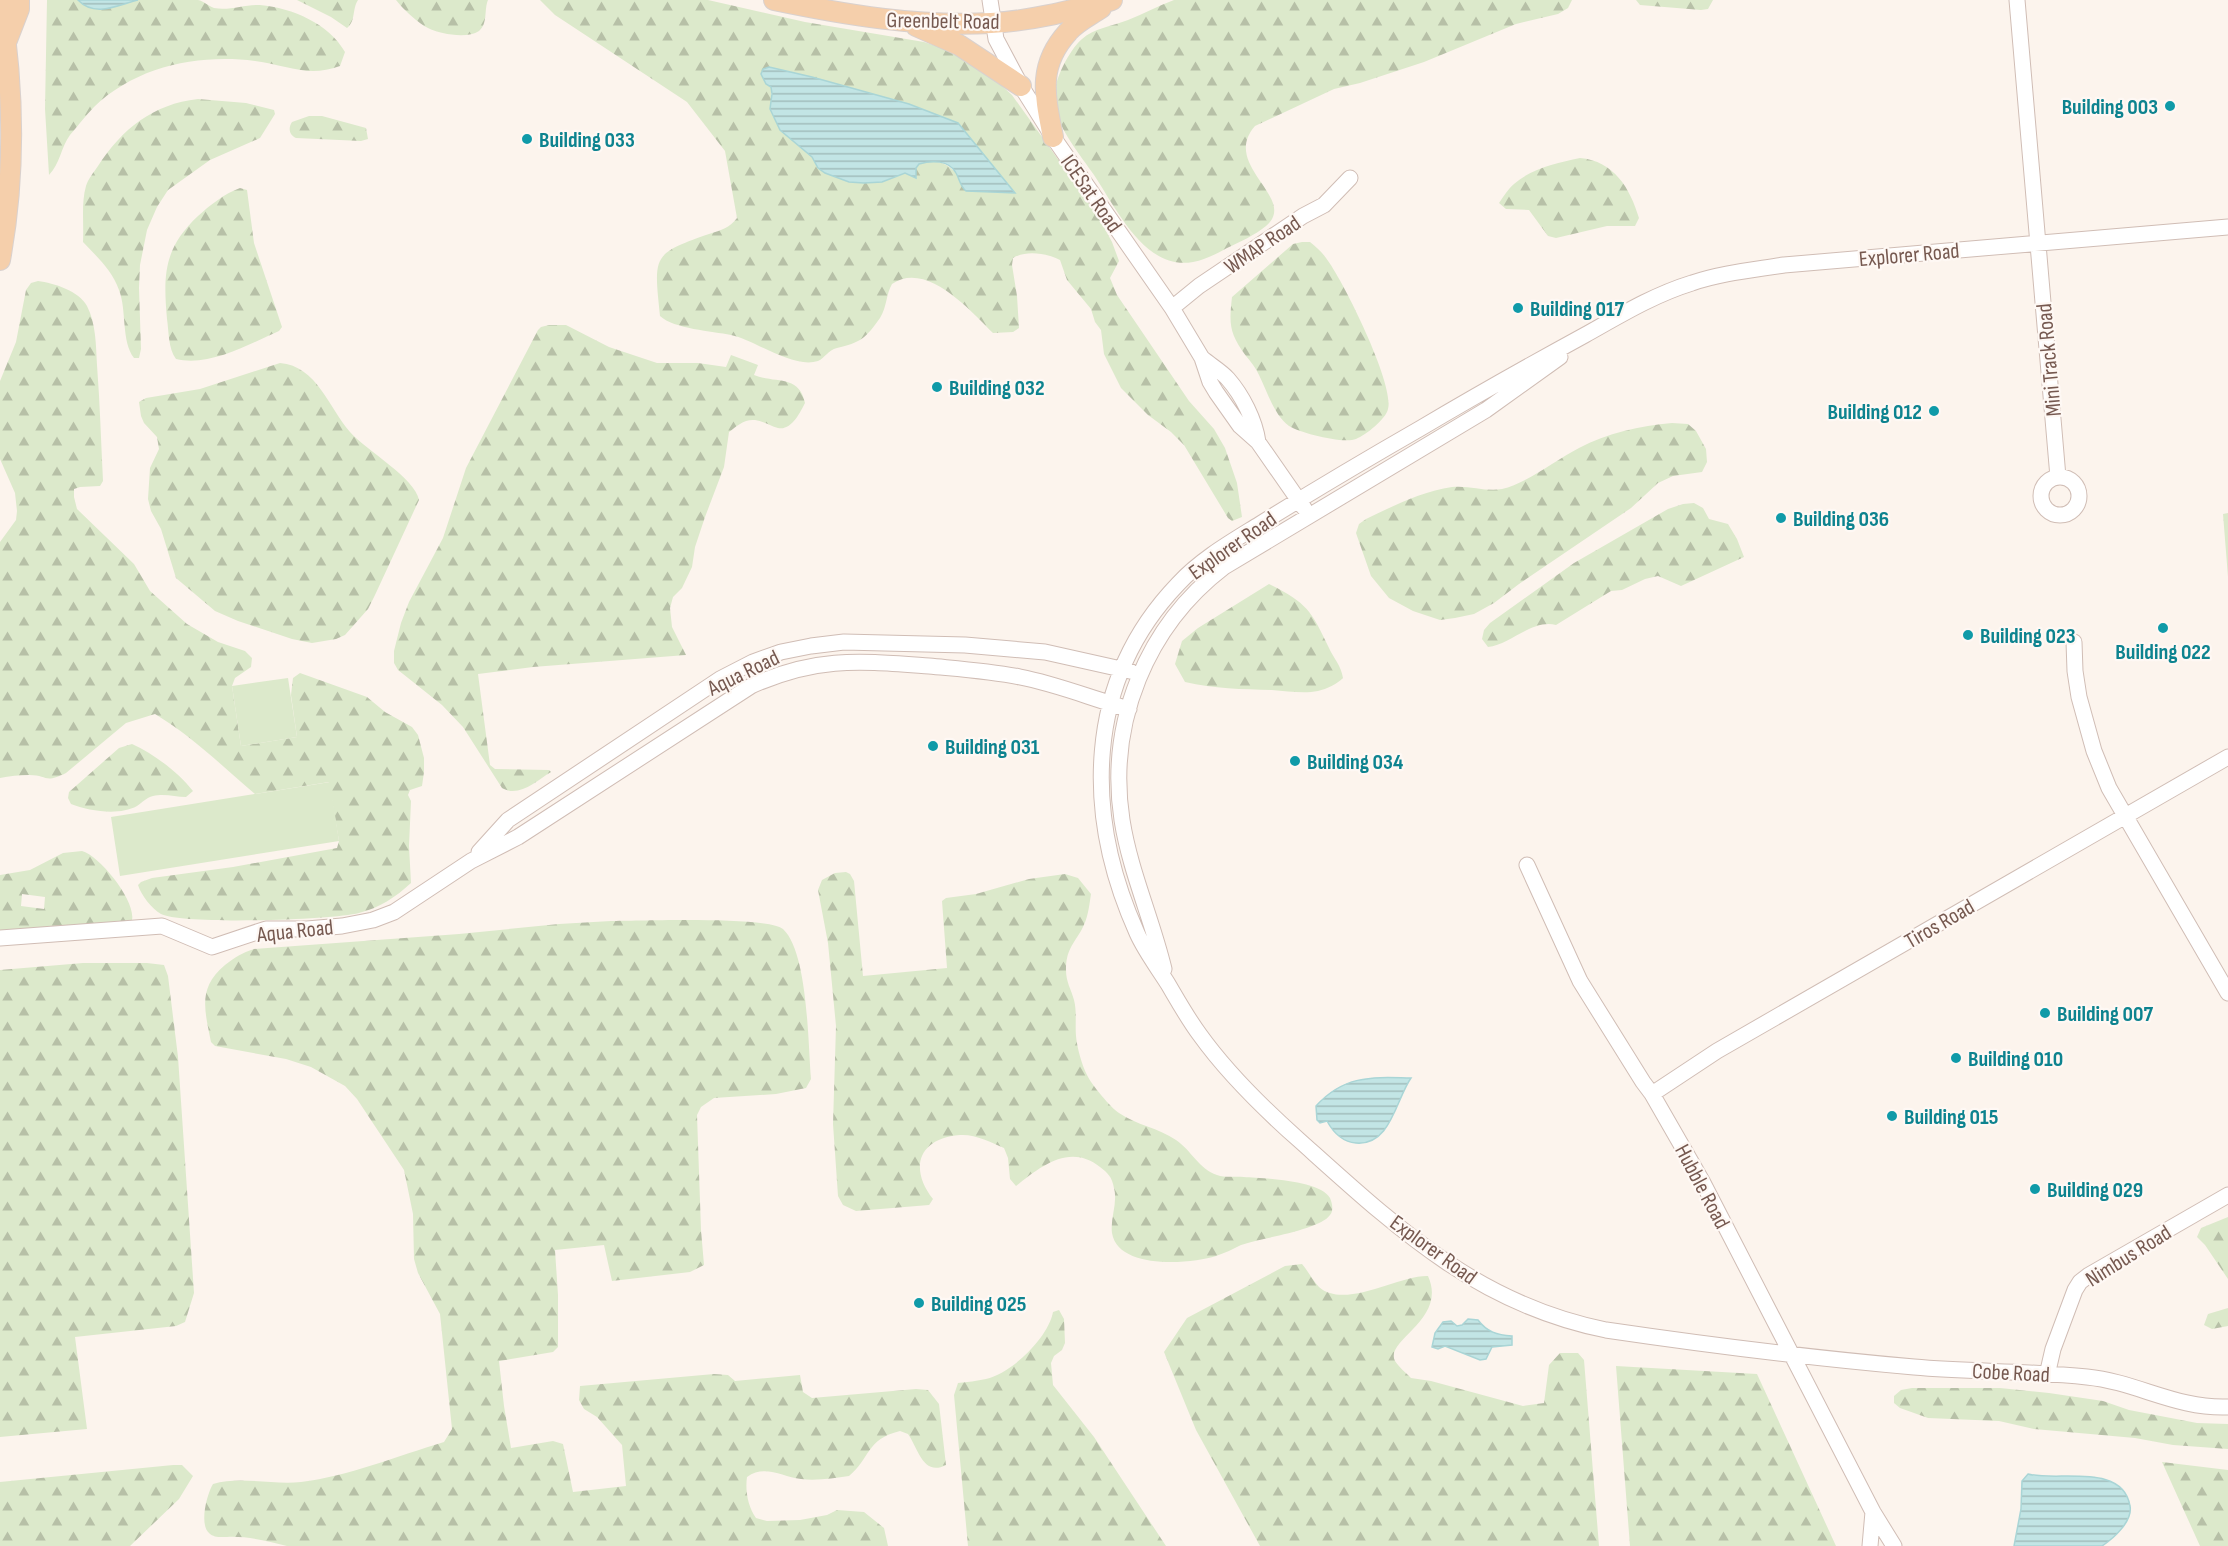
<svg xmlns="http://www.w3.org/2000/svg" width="2228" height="1546" font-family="'Sofia Sans Condensed',sans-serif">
  <defs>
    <pattern id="forest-firs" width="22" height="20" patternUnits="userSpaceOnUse" patternTransform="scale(1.5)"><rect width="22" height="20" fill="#dce9cb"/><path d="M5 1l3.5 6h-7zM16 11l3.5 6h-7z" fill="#b7c0a7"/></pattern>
    <pattern id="water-rules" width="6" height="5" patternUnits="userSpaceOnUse" patternTransform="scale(1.5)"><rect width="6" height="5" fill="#c2e5e5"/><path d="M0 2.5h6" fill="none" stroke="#a2bdbc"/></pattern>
  </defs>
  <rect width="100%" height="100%" fill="#fcf4ed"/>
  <!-- forest -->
  <path fill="url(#forest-firs)" fill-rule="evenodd" d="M47,0H78C95,17 119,2 138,0C148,0 189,0 198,0C204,1 208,6 214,8C230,11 245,4 260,5C293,8 329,24 345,52L340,66C308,78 287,65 255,61C198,54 137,66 94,107C85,116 78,126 70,135C61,147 60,164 49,175L45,109Z
    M297,0H358C352,9 356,21 347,28L331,17Z
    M396,0H488C484,9 488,24 479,31C467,39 440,34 428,28C419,24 402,8 396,0Z
    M540,0H708L805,22L924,42L951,51L992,77L1012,95L1095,211L1112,242L1119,261L1110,278L1117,295L1189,401L1214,429L1225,448L1237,483L1242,517L1232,521L1228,518L1184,445L1171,432L1148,415L1121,388L1104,354L1101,330L1095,322L1091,309L1067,280L1060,260C1046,253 1026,250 1013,258L1012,265L1017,296L1019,328L1013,332L993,333C970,310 926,260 892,284C886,294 887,307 880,318C866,338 860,343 837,348C828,350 825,358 818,361C793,369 755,340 731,335C712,331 674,329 660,316C654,256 651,254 709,234C722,230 729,228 737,218L725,151L687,102L555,15ZM769,67L812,77L909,104L958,123L1015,193L969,191C955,171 947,156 919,164L916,168V178L905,173L882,182L864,183L849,182L825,173L818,168L812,157L780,130L771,111V87L766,84L761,74Z
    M1174,0H1572L1568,8L1558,14L1516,24L1424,62L1360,83L1334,89L1255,126C1220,166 1299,198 1266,226C1255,235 1240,242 1227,248C1216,254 1205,260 1193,262C1145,271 1116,208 1094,175C1081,156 1057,127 1054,104C1051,86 1068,51 1082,39C1094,28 1113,26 1128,20C1143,14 1158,6 1174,0Z
    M1636,0H1713L1708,9L1701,10L1640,5Z
    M198,99L246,103L274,110L275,114L260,138L210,160L168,190L157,207L147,230L140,265L139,288L141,349L139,358H134C121,341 127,311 119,290C112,270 97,257 83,242C84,224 81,203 86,186C88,179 94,172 98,166C122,129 153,104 198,99Z
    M309,116H322L366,128L368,139L361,141L296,138C289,135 288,128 292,122Z
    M1580,158C1614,161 1630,188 1639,218L1635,226H1607L1556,238L1548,236L1529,210L1506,209L1499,203C1503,197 1508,189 1514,184C1532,168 1557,163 1580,158Z
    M240,188L247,190L254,243L282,327L279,331C249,344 210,367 176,359C168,348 169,332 167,319C163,274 164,248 198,216C210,205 224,194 240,188Z
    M1302,242H1310C1316,247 1322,252 1326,258C1343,280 1395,385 1388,409C1386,419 1366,435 1356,439C1343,444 1300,433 1289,426C1274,415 1267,391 1259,375C1256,368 1251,362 1246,356C1229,333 1229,324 1232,297L1293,244Z
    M38,281C54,283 79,291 87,306C96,323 96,346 97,365C100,404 101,442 103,481L100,486L80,487L74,489V497L77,509L134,564L150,591L187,624L218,642L245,651L252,658L251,667L235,678L232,686L241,746L297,737L291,695L293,678L300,673L367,697L385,712L412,727L418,735L424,758V772L422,786L410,790L408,795L411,801L409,846L411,883C396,897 379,908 359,913C332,920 182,925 161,914C152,909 141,895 138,885L141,882L152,878L233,867L337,848L339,841L329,782L255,794C222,766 193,737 155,714L126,723L66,773C44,784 48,775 29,775C20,775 9,776 0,778V542L16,520L17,511L15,493L0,459V381L16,342L26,290L31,283Z
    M549,325H566L609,347L657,363H698L726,367L731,355L758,365L754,375C776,384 799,374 805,403C800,413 791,431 778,428C770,426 763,421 755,420C744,419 737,426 729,432L724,467L705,517L695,547L692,567L682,588L673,597L670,608L672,627L686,655L533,667L478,674L490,765L495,769L549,770L551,772C536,781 519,798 502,788L463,727L442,705L398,670L394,663V651L401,623L409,602L443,538L466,468L538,330L541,327Z
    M280,363C317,366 329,408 350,432C367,451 415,478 419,500L375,595L368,609L345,635L336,639L312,643L292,639L238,621L215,611L176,578L161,529L151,511L148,499L150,468L159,449L157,437L144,423L141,416L139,402L146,398L200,389Z
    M1672,423L1688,424L1696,431L1706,449L1707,462L1702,472L1673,476L1658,483L1631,508L1519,584L1494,603L1474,614L1455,618L1440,620L1413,611L1389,598L1371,576L1356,533L1359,524L1366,519C1393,506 1423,491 1452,487C1469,485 1486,492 1502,489C1527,483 1556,460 1579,448C1607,433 1640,426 1672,423Z
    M1694,503L1703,508L1709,519L1728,524L1737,539L1744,557L1681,586L1658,576L1645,579L1622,590L1611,591L1556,625C1532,619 1510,645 1488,647L1482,639L1484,630L1490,623L1574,563L1668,509L1683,504Z
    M2228,513V577L2223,514Z
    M1269,584C1307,603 1311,610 1329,648C1334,659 1341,665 1343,678C1337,684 1327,689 1318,691C1304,694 1287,691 1272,690C1242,689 1214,689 1185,682L1175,664L1182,641L1198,628Z
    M132,744C154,754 178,772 193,791L186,797C175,797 165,793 153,796C146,798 143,802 137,806C119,816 89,811 71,804L68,798L69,792L119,748Z
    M82,851C100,856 136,901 132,920L129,922L0,931V875L30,870L63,853ZM22,894L45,897L44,909L21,906Z
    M846,872L850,874L854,881L863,976L947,968L942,901L946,898L976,894L1029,879L1065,874L1078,878L1091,894C1089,907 1088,918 1082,929C1073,945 1066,950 1066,970C1066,982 1071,989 1074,1000C1077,1011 1075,1025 1076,1036C1077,1048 1082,1065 1087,1075C1091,1084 1111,1108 1119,1113C1136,1125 1159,1128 1176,1140C1191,1150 1199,1169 1217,1175C1225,1178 1235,1176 1244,1177C1262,1178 1320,1180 1330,1198C1332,1203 1334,1210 1330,1215C1320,1230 1261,1238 1241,1245C1233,1249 1225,1253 1216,1256C1191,1264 1118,1270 1112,1233C1110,1218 1118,1203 1114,1188C1112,1177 1108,1173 1100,1167C1070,1143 1041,1166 1016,1186L1010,1179L1008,1158L1004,1148C991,1142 975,1134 960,1135C918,1138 909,1169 933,1199L929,1205L856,1211L843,1205L838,1196L833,1124L836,1026L828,943L818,890L822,880L835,873Z
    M611,921C637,921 769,916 783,929C808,952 808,1044 811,1079L806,1088L776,1094L714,1098L701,1107L697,1115L701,1230L704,1265L690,1272L612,1281L604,1245L555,1250L558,1295V1347L553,1352L499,1361L504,1406L511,1448L553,1441L563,1444L573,1492L626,1486L622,1445L597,1417L584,1409L579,1400L580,1386L714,1374L728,1375L735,1381L800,1375L803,1392L812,1398L916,1389L928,1390L939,1404L946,1465C923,1477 918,1448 908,1434L900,1431C866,1439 870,1459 849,1476C834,1478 817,1481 801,1479C782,1477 765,1464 747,1477C745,1491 748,1507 756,1518L767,1521L800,1520L827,1515L837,1510L864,1512L884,1528L888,1546H287C267,1541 247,1536 227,1537C221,1537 214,1538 209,1533C199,1524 207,1494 213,1484C240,1476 272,1485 301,1482C349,1476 397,1456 444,1442L452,1429L440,1314L418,1273L414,1259L413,1214L404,1170L357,1099L345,1086L311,1067L286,1059L215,1046L211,1042C205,1011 197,988 225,965C235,957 242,953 254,949L459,934L559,924Z
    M83,963H147L164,965L168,976L178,1057L194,1293L185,1322L176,1326L75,1337L87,1429L0,1437V970Z
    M2228,1217V1279L2205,1245L2197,1237L2201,1228Z
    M1302,1264C1308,1271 1313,1281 1319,1287C1345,1310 1398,1275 1428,1276C1448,1320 1384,1340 1395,1361C1399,1367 1406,1373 1411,1378L1431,1381L1523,1406L1544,1403L1549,1365L1560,1353H1578L1584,1360L1599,1546H1260L1196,1430L1164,1352L1187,1318L1285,1266Z
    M2228,1308V1326L2212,1329L2204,1325L2208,1314Z
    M1059,1310L1064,1319L1065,1343L1062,1350L1054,1356L1051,1363L1053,1385L1094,1437L1166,1546H968L954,1395L958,1383C967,1382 977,1381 986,1379C1012,1373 1048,1338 1053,1312Z
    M1616,1366L1757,1374L1836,1546H1630Z
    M1912,1388H2000L2049,1393L2103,1401L2129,1410L2197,1423L2228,1424V1449L2173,1445L2135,1438L2034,1429L1999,1421L1928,1418L1900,1408L1894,1403V1396L1901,1390Z
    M2162,1462L2228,1470V1546H2200Z
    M173,1465H182L193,1476L179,1499L130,1546H0V1482Z"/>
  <!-- pitch -->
  <path fill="#dce9cb" d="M288,678L297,737L241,746L232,686Z
    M330,782L339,841L120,876L111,817Z"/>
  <!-- water -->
  <path fill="url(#water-rules)" stroke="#a9d5d6" stroke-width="1.5" d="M78,0H138C118,5 95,18 78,0Z
    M769,67L812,77L909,104L958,123L1015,193L966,191C960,186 960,180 956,173C949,160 932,160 919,164L916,168V178L905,173L882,182L864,183L849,182L825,173L818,168L812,157L780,130L770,109L772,94L771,87L766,84L761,74L763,69Z
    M1411,1078C1396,1099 1391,1146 1356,1143C1343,1142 1333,1132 1327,1121L1320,1123L1317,1120L1316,1106C1344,1075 1372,1077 1411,1078Z
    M1468,1319L1478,1320C1487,1332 1497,1335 1512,1336V1345L1492,1347L1486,1359L1480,1360L1445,1346L1438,1349L1432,1347L1435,1333L1443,1322L1451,1321L1457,1326L1462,1325Z
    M2028,1474C2056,1482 2123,1462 2130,1506C2133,1521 2114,1538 2102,1546H2014L2021,1509L2022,1481Z"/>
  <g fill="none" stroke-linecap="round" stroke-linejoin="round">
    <!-- minor casing -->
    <g stroke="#d0bdb5" stroke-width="17">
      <path id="minor" d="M990,0L996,39L1021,86L1053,137L1172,308L1202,358L1210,382L1216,392L1240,426L1258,442L1304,508
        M2017,0L2058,477
        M2228,227L1784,265C1753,270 1721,273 1692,283C1653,295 1619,316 1585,335C1530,365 1475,396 1421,428C1367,459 1313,491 1260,524C1231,542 1201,559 1178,584C1084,682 1084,815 1137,933C1145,951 1158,968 1168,984C1178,1001 1188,1019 1200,1035C1228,1074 1263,1108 1299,1140C1395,1226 1476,1304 1606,1330C1708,1345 1811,1358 1914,1367C1971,1372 2029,1371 2087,1377C2137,1382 2176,1409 2228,1407
        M1172,308L1199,286L1303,216L1324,205L1350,178
        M1202,358C1210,365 1221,371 1228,379C1242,395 1255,420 1258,442
        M2041 496a19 19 0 1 1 38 0a19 19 0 1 1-38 0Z
        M2074,642L2075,671L2079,697L2094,751L2109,788L2228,993
        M479,852L508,820L720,679L753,662L781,652L811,646L844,642L965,645L1045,652L1130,671
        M1527,865L1580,981L1643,1082L1652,1094L1702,1181L1873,1512L1894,1546
        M0,938L162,926L212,947L266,929H307L342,926L373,920L394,912L471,861L518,837L751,686C817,656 860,661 929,666C960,669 990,671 1020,677C1057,684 1093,699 1129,709
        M1164,969C1152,919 1130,871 1122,820C1107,722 1147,626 1224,567L1486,410L1560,357
        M1652,1094L1717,1051L2228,757
        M2047,1375L2053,1349L2075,1290L2080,1282L2089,1275L2228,1195
        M1870,1546L1873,1512"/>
    </g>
    <!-- major casing -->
    <g stroke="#d9d1ce" stroke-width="22">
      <path id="major" d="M0,0C14,87 16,173 0,260
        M774,0C846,15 918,27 991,23C1032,21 1073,10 1112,0
        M916,26L959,45L1021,86
        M7,40L19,9V0
        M1053,137C1045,96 1037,66 1068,32C1076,22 1091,15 1101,8"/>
    </g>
    <!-- minor -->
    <use href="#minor" stroke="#fff" stroke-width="15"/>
    <!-- major -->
    <use href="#major" stroke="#f5cfab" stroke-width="20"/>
  </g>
  <!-- markers -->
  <g fill="#0f9aa8" stroke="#fef8f4" stroke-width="2">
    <circle cx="2170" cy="106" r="6"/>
    <circle cx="527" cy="139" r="6"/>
    <circle cx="1518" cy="308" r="6"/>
    <circle cx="937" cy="387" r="6"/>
    <circle cx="1934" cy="411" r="6"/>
    <circle cx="1781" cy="518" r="6"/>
    <circle cx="2163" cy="628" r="6"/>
    <circle cx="1968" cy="635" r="6"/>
    <circle cx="933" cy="746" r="6"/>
    <circle cx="1295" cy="761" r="6"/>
    <circle cx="2045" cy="1013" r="6"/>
    <circle cx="1956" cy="1058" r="6"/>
    <circle cx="1892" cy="1116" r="6"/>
    <circle cx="2035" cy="1189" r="6"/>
    <circle cx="919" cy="1303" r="6"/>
  </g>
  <g text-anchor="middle" stroke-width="4.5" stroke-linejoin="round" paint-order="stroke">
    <!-- street labels -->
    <g font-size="22" fill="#765950" stroke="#fef8f4">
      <text transform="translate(943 20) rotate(1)" y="8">Greenbelt Road</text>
      <text transform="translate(1092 193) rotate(55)" y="8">ICESat Road</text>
      <text transform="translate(1262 244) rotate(-34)" y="8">WMAP Road</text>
      <text transform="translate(1909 254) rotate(-5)" y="8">Explorer Road</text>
      <text transform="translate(2048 360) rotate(-95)" y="8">Mini Track Road</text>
      <text transform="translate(1232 545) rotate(-35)" y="8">Explorer Road</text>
      <text transform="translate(743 672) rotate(-26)" y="8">Aqua Road</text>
      <text transform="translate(1939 923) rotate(-30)" y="8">Tiros Road</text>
      <text transform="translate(295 930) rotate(-6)" y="8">Aqua Road</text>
      <text transform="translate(1703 1186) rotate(62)" y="8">Hubble Road</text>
      <text transform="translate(1434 1249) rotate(36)" y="8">Explorer Road</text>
      <text transform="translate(2128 1255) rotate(-32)" y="8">Nimbus Road</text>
      <text transform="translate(2011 1372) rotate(3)" y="8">Cobe Road</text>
    </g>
    <!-- culture labels -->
    <g font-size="22" font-weight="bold" fill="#0d838f" stroke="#fef8f4" text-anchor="start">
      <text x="2158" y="114" text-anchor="end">Building 003</text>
      <text x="539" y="147">Building 033</text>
      <text x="1530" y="316">Building 017</text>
      <text x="949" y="395">Building 032</text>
      <text x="1922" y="419" text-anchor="end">Building 012</text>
      <text x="1793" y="526">Building 036</text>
      <text x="1980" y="643">Building 023</text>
      <text x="2163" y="659" text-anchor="middle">Building 022</text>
      <text x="945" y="754">Building 031</text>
      <text x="1307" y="769">Building 034</text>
      <text x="2057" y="1021">Building 007</text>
      <text x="1968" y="1066">Building 010</text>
      <text x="1904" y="1124">Building 015</text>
      <text x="2047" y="1197">Building 029</text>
      <text x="931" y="1311">Building 025</text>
    </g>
  </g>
</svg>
